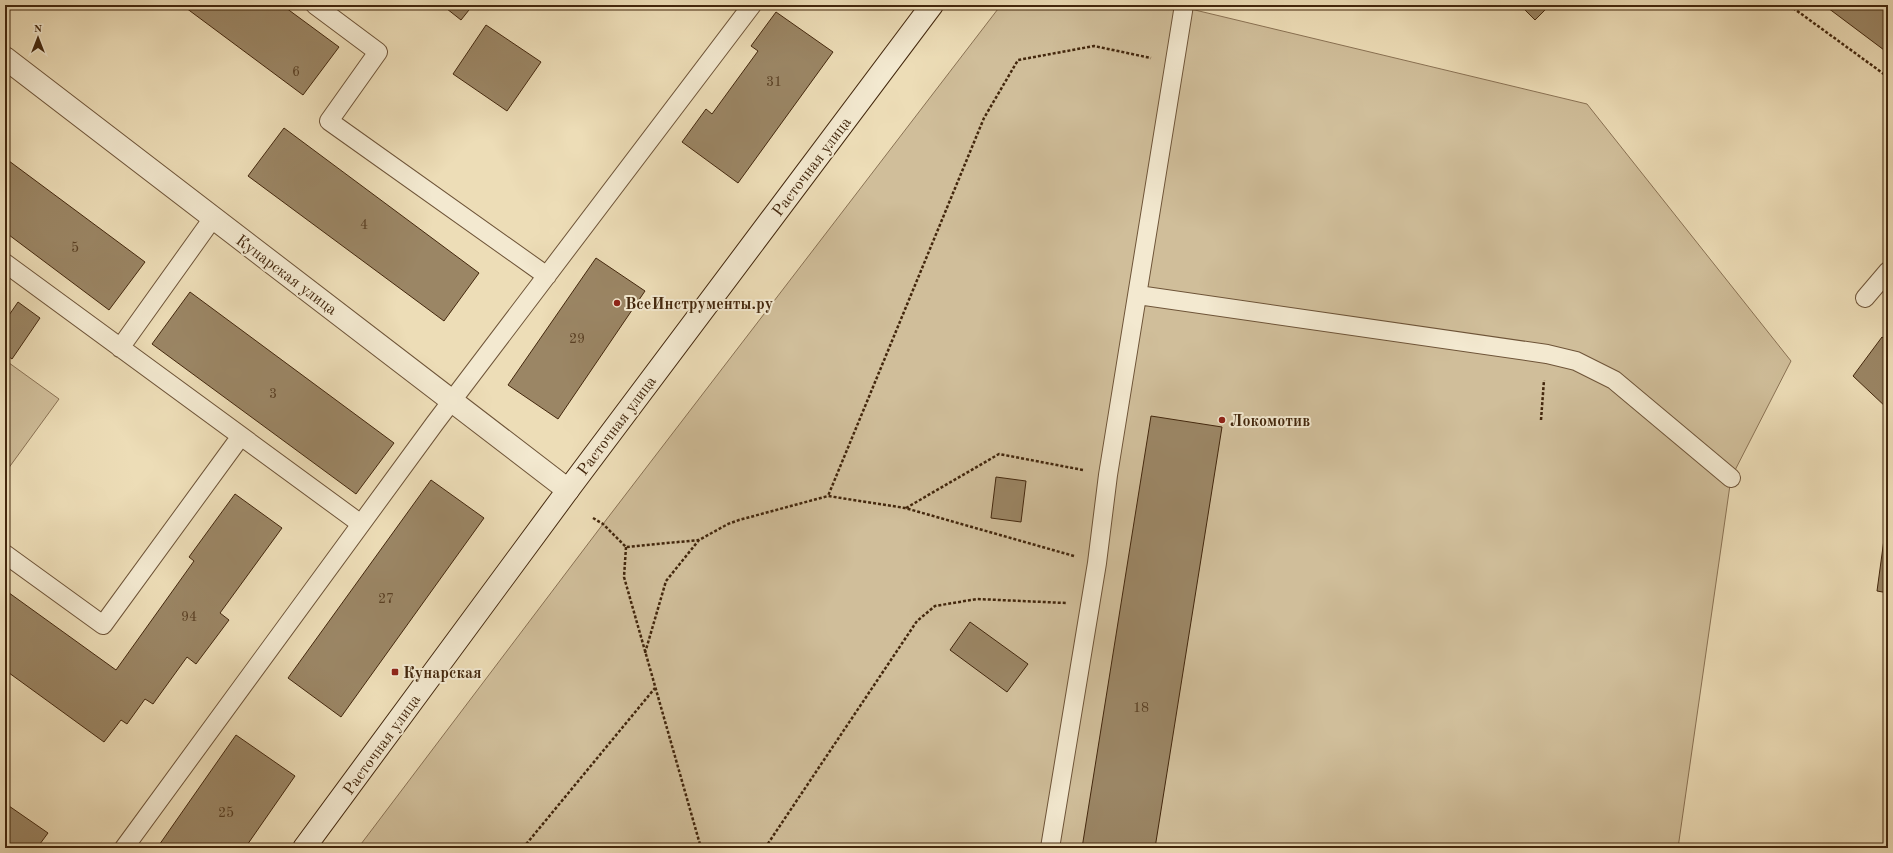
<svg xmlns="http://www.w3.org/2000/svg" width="1893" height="853" font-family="'Old Standard TT',serif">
  <rect width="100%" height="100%" fill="#edddb7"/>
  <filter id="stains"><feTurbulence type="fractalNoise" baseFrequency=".005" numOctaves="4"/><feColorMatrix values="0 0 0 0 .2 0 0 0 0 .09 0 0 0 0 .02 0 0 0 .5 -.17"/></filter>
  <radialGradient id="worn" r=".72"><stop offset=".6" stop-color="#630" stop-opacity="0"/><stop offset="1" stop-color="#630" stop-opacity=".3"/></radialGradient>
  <!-- green -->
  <path fill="#d0be9a" stroke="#8a7254" d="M1001,5H1174L1587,104L1791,361L1731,478L1678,848H358L603,524Z
    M5,360L59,399L5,473Z"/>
  <!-- building -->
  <path fill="#9b8665" stroke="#43270d" d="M182,5H282L339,47L303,95Z
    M442,5H473L461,20Z
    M1520,5H1550L1535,20Z
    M1824,5H1888V53Z
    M776,12L833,52L738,183L682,142L706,109L712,114L758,51L751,46Z
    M486,25L541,62L507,111L453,74Z
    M284,128L479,273L444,321L248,176Z
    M5,158L145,262L109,310L5,232Z
    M596,258L645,291L558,419L508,385Z
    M190,292L394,443L356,494L152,344Z
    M18,302L40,318L12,359L5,354V321Z
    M1882,337L1888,341V409L1853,376Z
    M1151,416L1222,427L1155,848H1082Z
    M996,477L1026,481L1021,522L991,518Z
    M431,480L484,518L341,717L288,678Z
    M235,494L282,528L220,613L229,620L196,664L187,657L153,704L145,699L127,724L121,720L104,742L5,670V590L116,670L194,561L189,557Z
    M1885,532L1888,533V593L1877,591Z
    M970,622L1028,664L1007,692L950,650Z
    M236,735L295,776L245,848H157Z
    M9,806L48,833L37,848H5V812Z"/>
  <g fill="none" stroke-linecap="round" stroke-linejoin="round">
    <!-- service casing -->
    <g stroke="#6e5438" stroke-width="20">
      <path id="service" d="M315,5L378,52L329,121L547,276
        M5,263L361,524
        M1138,295L1547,354L1576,361L1614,380L1731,478
        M1865,298L1888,271
        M120,348L213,218
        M5,554L103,625L241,436
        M124,848L435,423L752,5
        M1050,848L1097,563L1108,475L1184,5"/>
    </g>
    <!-- minor casing -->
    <g stroke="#6e5438" stroke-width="24">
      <path id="minor" d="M5,58L568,490"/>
    </g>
    <!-- secondary casing -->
    <g stroke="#43270d" stroke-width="24">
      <path id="secondary" d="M304,848L568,490L932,5"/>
    </g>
    <!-- path -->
    <path stroke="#43270d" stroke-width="2.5" stroke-dasharray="3 2" stroke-linecap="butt" d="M1789,5L1888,77
      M1541,420L1544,380
      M906,508L999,454L1083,470
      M593,518L603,524L626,547L699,540L728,524L739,520L828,496
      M626,547L624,577L701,848
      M1074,556L905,508L828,496L984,118L1018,60L1094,46L1151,58
      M645,653L666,581L699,540
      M523,848L655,688
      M765,848L917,621L935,606L977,599L1066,603"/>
    <!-- service -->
    <use href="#service" stroke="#f3e9d0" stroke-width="18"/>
    <!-- minor -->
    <use href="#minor" stroke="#f3e9d0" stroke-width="22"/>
    <!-- secondary -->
    <use href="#secondary" stroke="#f3e9d0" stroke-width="22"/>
  </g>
  <!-- markers -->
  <g fill="#8f2418" stroke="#f3e9d0" stroke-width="1.5">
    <circle cx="617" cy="303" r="4"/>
    <circle cx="1222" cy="420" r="4"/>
    <rect x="391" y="668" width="8" height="8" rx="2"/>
  </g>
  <g text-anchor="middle" stroke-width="4" stroke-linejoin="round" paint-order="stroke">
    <!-- number labels -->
    <g font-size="14" fill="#593f23">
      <text x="296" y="76">6</text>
      <text x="774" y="86">31</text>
      <text x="364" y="229">4</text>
      <text x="75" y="252">5</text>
      <text x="577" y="343">29</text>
      <text x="273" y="398">3</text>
      <text x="386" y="603">27</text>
      <text x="189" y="621">94</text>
      <text x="1141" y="712">18</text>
      <text x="226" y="817">25</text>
    </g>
    <!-- street labels -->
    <g font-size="16" fill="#43270d" stroke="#f3e9d0">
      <text transform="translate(811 166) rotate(-53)" y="6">Расточная улица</text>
      <text transform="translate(287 274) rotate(37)" y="6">Кунарская улица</text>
      <text transform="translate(616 425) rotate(-53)" y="6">Расточная улица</text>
      <text transform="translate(381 744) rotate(-54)" y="6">Расточная улица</text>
    </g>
    <!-- poi labels -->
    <g font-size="16" font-weight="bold" fill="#43270d" stroke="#f3e9d0" text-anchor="start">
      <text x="625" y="309">ВсеИнструменты.ру</text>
      <text x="1230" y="426">Локомотив</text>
      <text x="403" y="678">Кунарская</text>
    </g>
  </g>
  <!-- margin -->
  <rect width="1893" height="853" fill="none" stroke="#edddb7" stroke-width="20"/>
  <rect x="6" y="6" width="1881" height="841" fill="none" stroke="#43270d" stroke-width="2"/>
  <rect x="10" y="10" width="1873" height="833" fill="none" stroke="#43270d"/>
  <!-- north arrow -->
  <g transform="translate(38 38)" stroke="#f3e9d0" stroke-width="3" paint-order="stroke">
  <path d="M0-3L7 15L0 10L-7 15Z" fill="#43270d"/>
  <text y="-6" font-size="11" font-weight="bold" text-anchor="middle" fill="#43270d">N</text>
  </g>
  <rect width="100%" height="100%" filter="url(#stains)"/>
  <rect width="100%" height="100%" fill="url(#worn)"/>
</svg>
